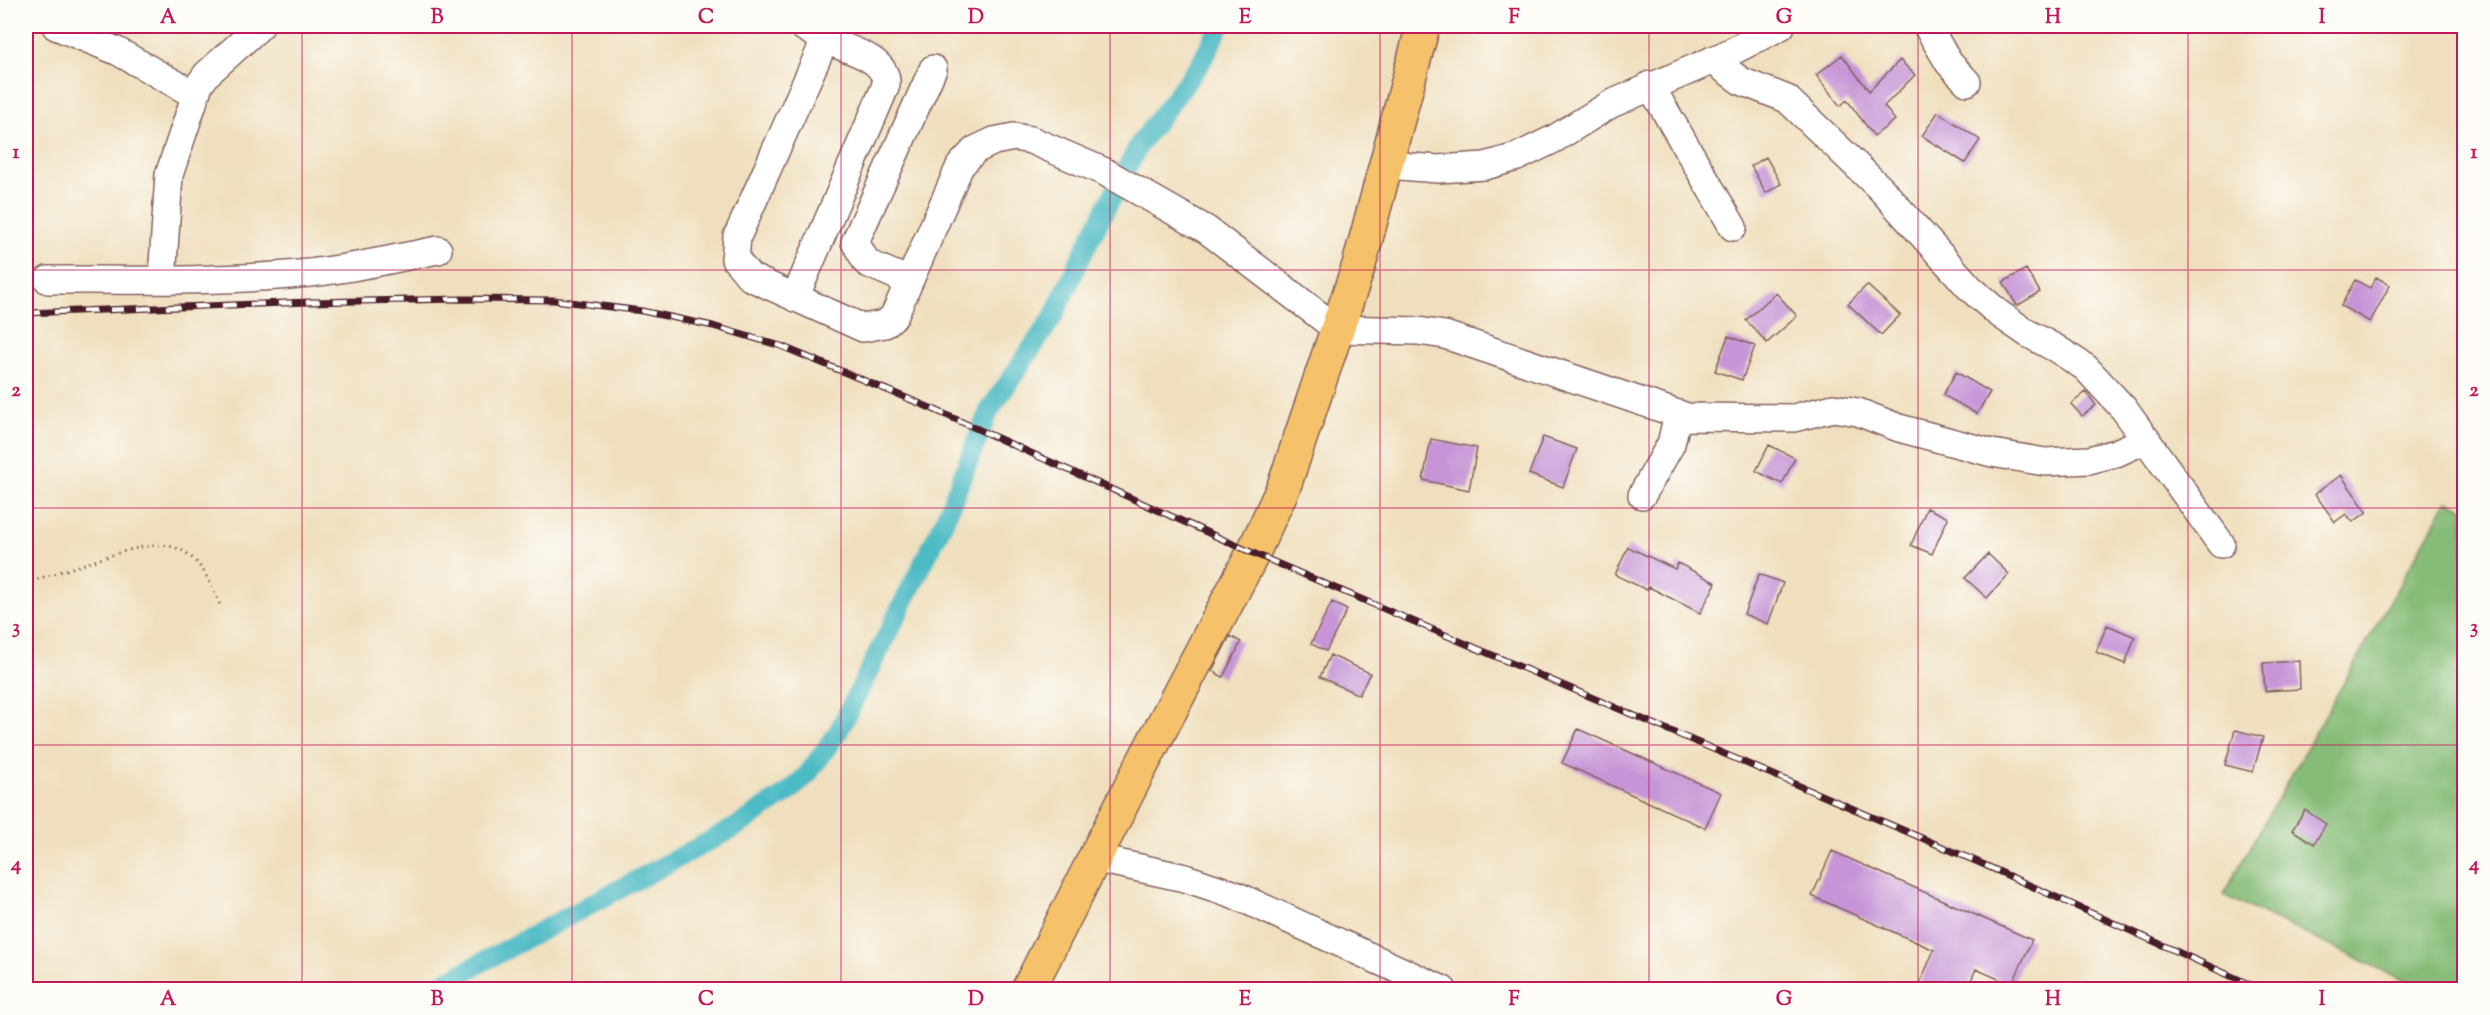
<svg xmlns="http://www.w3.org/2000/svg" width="2490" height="1015" font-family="'Sorts Mill Goudy',serif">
  <rect width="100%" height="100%" fill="#fdfcf7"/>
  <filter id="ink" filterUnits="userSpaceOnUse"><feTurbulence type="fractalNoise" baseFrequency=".0167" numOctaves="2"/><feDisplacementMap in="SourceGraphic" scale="12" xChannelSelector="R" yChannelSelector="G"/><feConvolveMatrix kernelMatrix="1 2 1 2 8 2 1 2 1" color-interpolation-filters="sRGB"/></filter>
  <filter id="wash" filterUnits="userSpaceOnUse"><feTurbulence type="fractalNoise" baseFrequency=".008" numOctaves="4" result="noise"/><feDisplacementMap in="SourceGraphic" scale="24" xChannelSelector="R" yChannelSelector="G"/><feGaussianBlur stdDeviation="1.35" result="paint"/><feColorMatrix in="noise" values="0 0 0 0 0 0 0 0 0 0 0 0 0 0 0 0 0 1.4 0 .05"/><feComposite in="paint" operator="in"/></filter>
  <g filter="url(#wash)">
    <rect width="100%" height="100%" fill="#efdfbe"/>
    <!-- forest -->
    <path fill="#86bc77" stroke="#686e51" stroke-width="1.5" d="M2447,501L2464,508V989H2422L2223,895Z"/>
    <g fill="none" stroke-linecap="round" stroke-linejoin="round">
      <!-- canal -->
      <path stroke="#4bbac4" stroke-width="20" d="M430,990L736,827L789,792L807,775L838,732L943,524L989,411L1053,317L1083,253L1140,143L1200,64L1220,26"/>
    </g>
    <g id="blocks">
      <!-- building -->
      <path fill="#c694d7" d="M1842,55L1869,91L1900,60L1915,75L1884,106L1895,120L1874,136L1847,100L1840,106L1816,75Z
        M1938,112L1980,140L1965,163L1922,136Z
        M1766,157L1781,184L1766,193L1751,166Z
        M2026,269L2040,292L2017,306L2003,282Z
        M2376,277L2390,285L2370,322L2341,306L2355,280L2370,288Z
        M1867,285L1900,315L1881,335L1848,304Z
        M1776,293L1797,316L1767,343L1746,320Z
        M1728,336L1755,346L1742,380L1715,371Z
        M1956,372L1990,392L1977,414L1943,395Z
        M2086,392L2096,405L2082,416L2071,404Z
        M1543,437L1577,449L1563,487L1529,474Z
        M1431,439L1477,448L1469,490L1423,480Z
        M1769,445L1795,458L1782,484L1756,471Z
        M2341,475L2367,512L2353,522L2346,514L2335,522L2315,494Z
        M1927,508L1948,518L1932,554L1911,545Z
        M1628,547L1675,569L1678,563L1716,583L1700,613L1649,587L1647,590L1615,575Z
        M1988,554L2009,574L1987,598L1965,578Z
        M1759,574L1783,583L1768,624L1744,614Z
        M1332,602L1347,610L1326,651L1311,644Z
        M2107,625L2135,637L2125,664L2096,652Z
        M1230,636L1241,642L1223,677L1212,671Z
        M1330,655L1370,673L1359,695L1320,677Z
        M2299,661L2300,689L2265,691L2263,663Z
        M1578,729L1721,793L1705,828L1562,763Z
        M2235,730L2263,737L2253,772L2225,765Z
        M2305,810L2326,824L2314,844L2292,830Z
        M1832,851L2032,940L2012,985L1976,969L1967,990H1917L1934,950L1812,896Z"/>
    </g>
  </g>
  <g filter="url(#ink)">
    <use href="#blocks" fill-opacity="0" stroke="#84625e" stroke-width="1.5"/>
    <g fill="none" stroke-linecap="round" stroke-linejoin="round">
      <!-- minor casing -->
      <g stroke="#84625e" stroke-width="30">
        <path id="minor" d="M56,26L117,51L195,95
          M802,26L825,40L737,237L735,259L750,277L863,328L885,324L894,316L960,166L975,150L994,141L1014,137L1031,140L1105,172L1207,230L1337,329L1418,331L1445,335L1687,417L1794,418L1833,408L1858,412L1899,428L1992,453L2045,462L2089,460L2116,453L2147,439
          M1927,26L1949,63L1967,82
          M1712,60L1741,81L1787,99L1881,189L1970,288L1998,313L2027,333L2057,349L2086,368L2124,409L2221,544
          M1650,85L1733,227
          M1387,165L1438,169L1485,166L1517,157L1554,139L1611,104L1725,55L1781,26
          M162,279L169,175L199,85L207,74L260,26
          M48,280C132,280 216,282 299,274C346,270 392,259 438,250
          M909,281L867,263L855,242L933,69
          M795,298L886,85C888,57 845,49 825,40
          M1642,495L1671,444L1678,414
          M1094,858L1185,878L1233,894L1443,990"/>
      </g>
      <!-- major casing -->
      <g stroke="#84625e" stroke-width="36">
        <path id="major" d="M1028,990L1136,776L1253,553L1284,486L1359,265L1423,26"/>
      </g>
      <!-- path -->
      <path stroke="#84625e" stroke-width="3" stroke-dasharray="1.5 4.5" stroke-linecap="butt" d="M26,583C50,575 76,567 100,559C165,537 192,534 220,605"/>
      <!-- minor -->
      <use href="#minor" stroke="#fff" stroke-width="27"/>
      <!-- major -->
      <use href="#major" stroke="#f5c16b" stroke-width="33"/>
      <!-- rail casing -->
      <g stroke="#4a1f2b" stroke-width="7">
        <path id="rail" d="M26,313L309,302L462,299L554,300L642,311L713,326L781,346L933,409L1253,553L1978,862L2262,990"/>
      </g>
      <!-- rail -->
      <use href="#rail" stroke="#fdfcf7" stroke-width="4.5" stroke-dasharray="14" stroke-linecap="butt"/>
    </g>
  </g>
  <!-- grid -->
  <path fill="none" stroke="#c2185b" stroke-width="1.5" stroke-opacity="0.55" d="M302,26V990M572,26V990M841,26V990M1110,26V990M1380,26V990M1649,26V990M1918,26V990M2188,26V990M26,270H2464M26,508H2464M26,745H2464"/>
  <!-- margin -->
  <rect width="2490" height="1015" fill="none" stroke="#fdfcf7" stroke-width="66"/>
  <rect x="33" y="33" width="2424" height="949" fill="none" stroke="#c2185b" stroke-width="2"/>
  <g font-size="20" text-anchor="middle" font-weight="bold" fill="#c2185b">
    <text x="168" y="23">A</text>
    <text x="437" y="23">B</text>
    <text x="706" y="23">C</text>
    <text x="976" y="23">D</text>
    <text x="1245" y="23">E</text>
    <text x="1514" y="23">F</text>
    <text x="1784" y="23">G</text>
    <text x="2053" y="23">H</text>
    <text x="2322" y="23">I</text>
    <text x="16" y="158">1</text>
    <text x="2474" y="158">1</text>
    <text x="16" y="396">2</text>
    <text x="2474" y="396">2</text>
    <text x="16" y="633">3</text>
    <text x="2474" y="633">3</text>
    <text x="16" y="870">4</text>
    <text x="2474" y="870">4</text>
    <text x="168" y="1005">A</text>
    <text x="437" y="1005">B</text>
    <text x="706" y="1005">C</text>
    <text x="976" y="1005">D</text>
    <text x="1245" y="1005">E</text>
    <text x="1514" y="1005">F</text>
    <text x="1784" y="1005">G</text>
    <text x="2053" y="1005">H</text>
    <text x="2322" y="1005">I</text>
  </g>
</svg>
